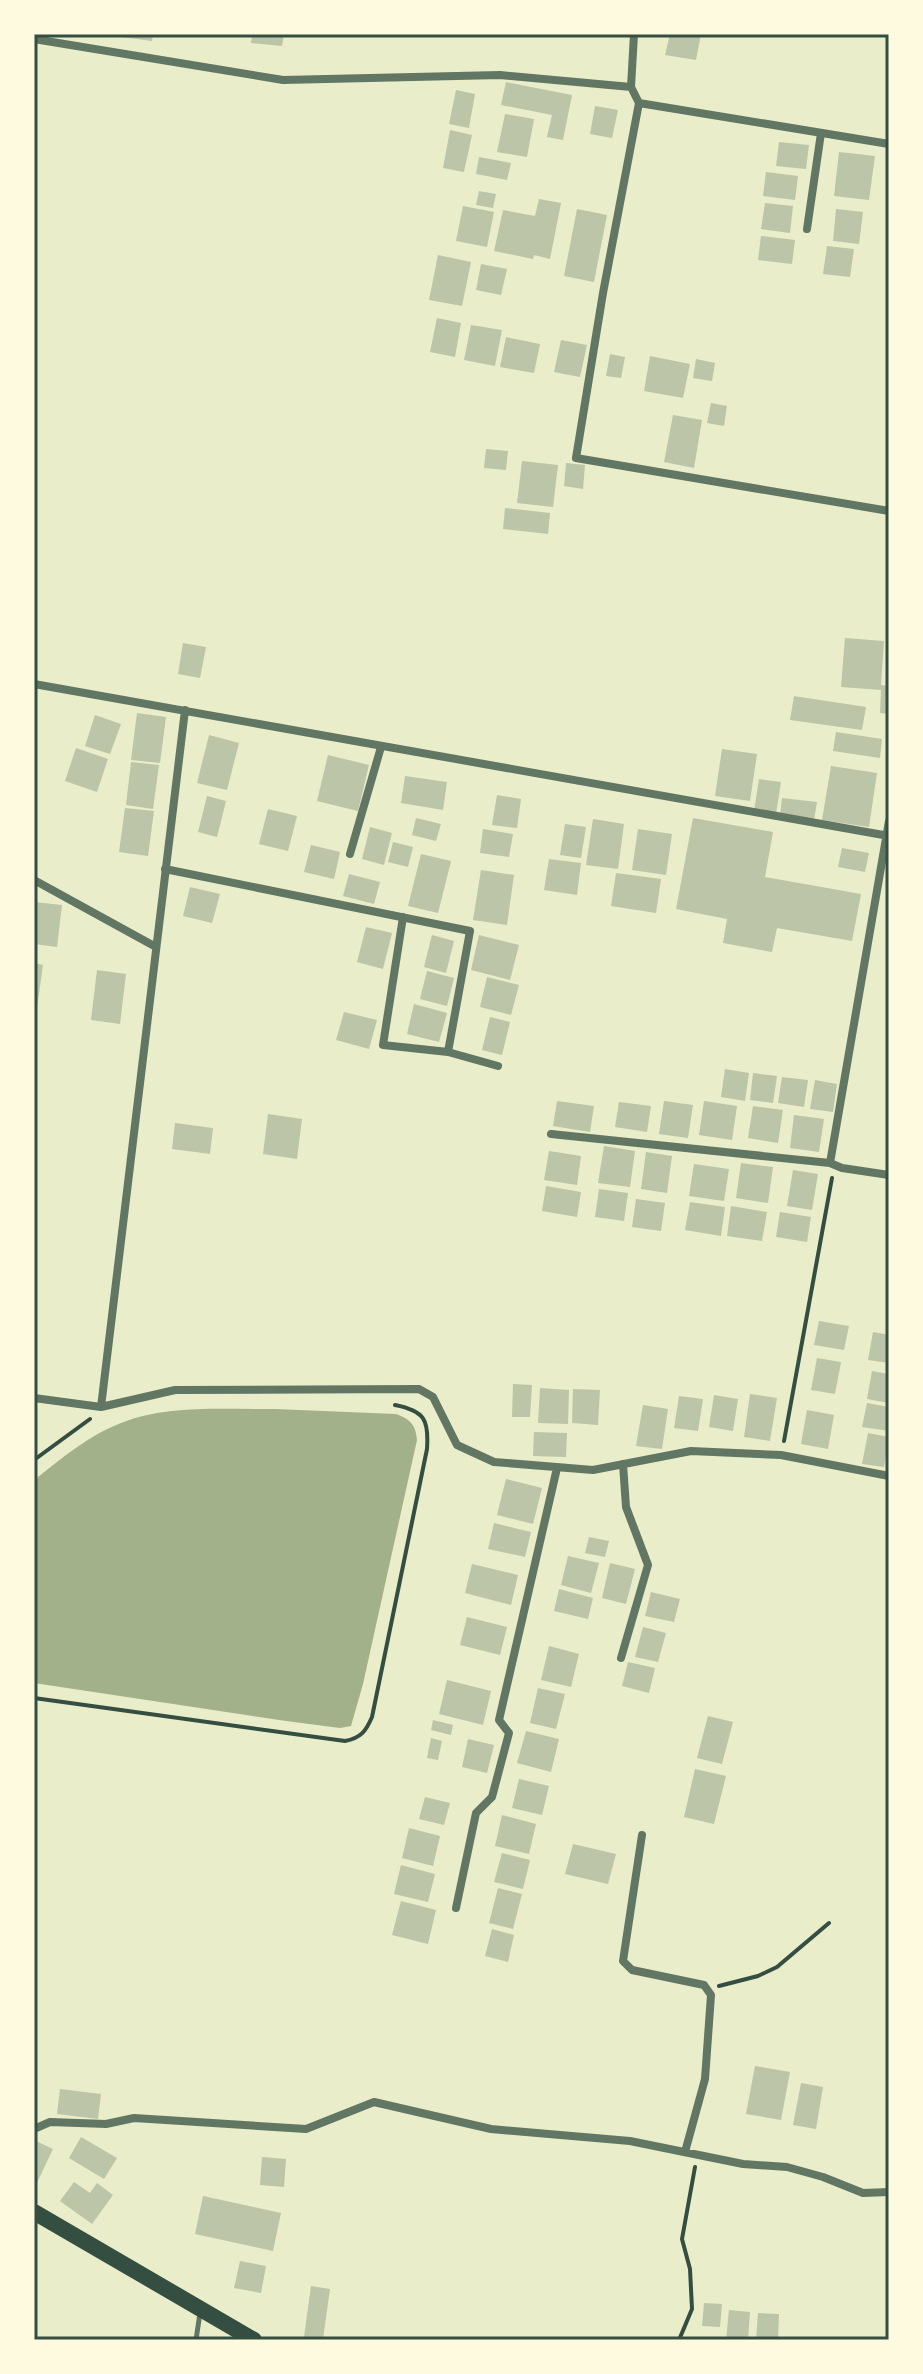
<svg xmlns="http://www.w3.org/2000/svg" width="923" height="2374" font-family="'Archivo Narrow',sans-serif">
  <rect width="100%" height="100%" fill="#e9edc9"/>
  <!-- water -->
  <path fill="#a3b18a" d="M275,1409L396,1414C410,1419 416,1425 417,1440L363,1684L351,1726L340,1728L286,1721L34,1683V1486L38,1477C63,1457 91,1434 121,1423C168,1404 226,1410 275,1409Z"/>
  <!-- building -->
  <path fill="#bcc5a7" d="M122,34H153L152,41L121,37Z
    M252,34H284L282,46L251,43Z
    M670,34H701L696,60L665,55Z
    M506,82L572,95L563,140L547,137L552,115L501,105Z
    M456,90L475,94L469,128L449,124Z
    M595,106L618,110L612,138L590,134Z
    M505,114L534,119L527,157L497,152Z
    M450,130L472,135L464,172L443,168Z
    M779,142L809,145L806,169L776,166Z
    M839,152L875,156L869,200L834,196Z
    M479,157L511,163L507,180L476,174Z
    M766,172L798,176L795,200L763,196Z
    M479,191L496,194L493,208L476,205Z
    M539,199L561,203L550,259L534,255L533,259L494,251L503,210L535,216Z
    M765,203L793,206L790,233L761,229Z
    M463,206L494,212L487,247L456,241Z
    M577,209L607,215L594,282L564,276Z
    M836,209L863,212L859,244L833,241Z
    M761,236L795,240L792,264L758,260Z
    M827,246L854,249L850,277L823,274Z
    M438,255L471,262L462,306L429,300Z
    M481,264L507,269L501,295L476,290Z
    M437,318L461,323L455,357L430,352Z
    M471,325L502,330L495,366L464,360Z
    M506,337L540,344L534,373L500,367Z
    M561,340L587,345L580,377L554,372Z
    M610,354L625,357L621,378L606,376Z
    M650,356L690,364L683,398L644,391Z
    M696,359L715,363L712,381L693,378Z
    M711,403L727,406L724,426L707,423Z
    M673,415L702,420L694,468L664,462Z
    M486,449L508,451L506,470L484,468Z
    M522,461L558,465L553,507L517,503Z
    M566,463L585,465L583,489L564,486Z
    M505,508L550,513L548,534L503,529Z
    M845,638L884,641L881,685L889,686V714L880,713L881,690L841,687Z
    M183,643L206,647L200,678L178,674Z
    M794,696L866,707L862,730L790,720Z
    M137,713L166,717L160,763L131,760Z
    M95,715L121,724L110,754L85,746Z
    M836,732L882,739L880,758L833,751Z
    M209,735L239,743L227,790L197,783Z
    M76,748L108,759L97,792L65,781Z
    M722,749L757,754L750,801L715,796Z
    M328,755L369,765L358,811L317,801Z
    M131,762L159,765L153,809L126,805Z
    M831,766L877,773L869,827L822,820Z
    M405,776L447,782L443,810L401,803Z
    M759,779L781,782L776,814L754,811Z
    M497,795L521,799L517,828L492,825Z
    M207,796L226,801L217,837L198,832Z
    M782,798L817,802L814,820L780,815Z
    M125,808L154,811L148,856L119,852Z
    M268,809L297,816L288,851L259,844Z
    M416,818L441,824L436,841L412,835Z
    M693,818L773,832L765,877L861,894L852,941L777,928L772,952L723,943L727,919L676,909Z
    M593,819L624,824L618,869L586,865Z
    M565,824L586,827L581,858L560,855Z
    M370,827L392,833L384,865L362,859Z
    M483,829L513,834L509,857L480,853Z
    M638,829L672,834L666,875L632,870Z
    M393,842L413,847L408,867L388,862Z
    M311,845L340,852L334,879L304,872Z
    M842,848L869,853L865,872L838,867Z
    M421,854L451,861L438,913L408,906Z
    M549,859L581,863L577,895L544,890Z
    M481,870L514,875L507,925L473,920Z
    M616,873L661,879L656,913L611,906Z
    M349,874L380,882L374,904L343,896Z
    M190,887L220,894L212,923L183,916Z
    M34,902L62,905L57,947L34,944Z
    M366,927L392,933L383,969L357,962Z
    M432,935L454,941L446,973L424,967Z
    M479,935L519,945L510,980L471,970Z
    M34,963L43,965L37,1008L34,1007Z
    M97,970L126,974L120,1024L91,1020Z
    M427,971L454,978L447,1006L420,999Z
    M487,977L519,985L511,1015L480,1007Z
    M414,1004L447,1013L439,1042L407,1034Z
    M344,1012L377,1020L369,1049L336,1040Z
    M490,1017L510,1022L502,1055L482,1050Z
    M725,1069L749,1073L745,1101L721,1097Z
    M753,1073L777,1076L773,1103L750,1100Z
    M782,1077L808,1080L804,1107L778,1103Z
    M815,1080L837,1084L833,1112L810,1109Z
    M557,1101L594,1106L590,1132L553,1126Z
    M664,1101L693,1105L688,1138L659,1134Z
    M704,1101L737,1106L732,1140L699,1135Z
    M619,1102L651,1106L647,1132L615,1127Z
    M753,1106L783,1110L778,1143L748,1138Z
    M268,1114L302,1119L297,1159L263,1154Z
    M794,1115L824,1119L819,1152L790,1148Z
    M175,1123L213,1128L210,1154L172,1149Z
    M604,1146L635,1151L630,1187L598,1183Z
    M549,1151L581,1156L577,1185L544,1180Z
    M646,1152L672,1156L667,1193L641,1189Z
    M741,1163L773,1167L768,1203L736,1198Z
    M694,1164L729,1169L724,1201L689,1196Z
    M793,1170L818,1174L812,1210L787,1206Z
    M546,1186L581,1192L577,1217L542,1211Z
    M599,1189L628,1193L624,1221L595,1217Z
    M636,1199L665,1203L661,1231L632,1227Z
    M690,1202L725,1207L721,1236L685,1230Z
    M731,1206L767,1212L762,1241L727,1236Z
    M780,1212L811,1217L807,1242L776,1237Z
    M819,1321L849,1326L844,1350L814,1345Z
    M873,1332L889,1335V1363L868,1360Z
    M817,1358L841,1362L835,1394L811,1390Z
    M872,1371L889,1374V1403L867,1399Z
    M513,1384L532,1385L530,1417H512Z
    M540,1388L569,1390L568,1424L538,1423Z
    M573,1389L600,1390L598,1425L572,1423Z
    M750,1394L777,1398L770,1441L744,1437Z
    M714,1395L738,1399L733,1431L709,1427Z
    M679,1396L703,1399L698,1431L674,1428Z
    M867,1403L889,1407V1431L862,1427Z
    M643,1405L668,1409L662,1449L636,1446Z
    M807,1410L834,1415L828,1449L801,1444Z
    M534,1432L567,1433L566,1457L533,1456Z
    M868,1433L889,1437L884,1467L862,1464Z
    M506,1479L542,1488L533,1524L497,1515Z
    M494,1523L531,1532L525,1557L488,1549Z
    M589,1537L609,1541L605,1557L585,1553Z
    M568,1556L599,1563L591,1593L561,1585Z
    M610,1563L635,1569L626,1604L602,1598Z
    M472,1564L518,1575L511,1605L465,1593Z
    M559,1589L593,1598L588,1619L554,1611Z
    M651,1592L680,1599L674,1622L645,1616Z
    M467,1617L507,1627L500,1655L460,1645Z
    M643,1627L666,1633L658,1662L635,1657Z
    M549,1646L579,1654L571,1687L541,1680Z
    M628,1662L655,1668L649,1693L622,1686Z
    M447,1680L491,1691L483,1725L439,1714Z
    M538,1688L565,1694L556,1729L530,1723Z
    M708,1716L733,1722L722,1764L697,1758Z
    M433,1720L453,1725L451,1735L431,1730Z
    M526,1731L559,1739L551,1772L517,1763Z
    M431,1738L442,1741L438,1760L427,1758Z
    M468,1739L494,1745L487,1773L462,1767Z
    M695,1769L726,1776L714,1824L684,1817Z
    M519,1779L549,1786L542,1815L512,1808Z
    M425,1797L450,1803L444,1825L419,1819Z
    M502,1815L536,1824L529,1854L495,1846Z
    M409,1828L440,1836L433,1866L402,1858Z
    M573,1844L616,1854L608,1884L565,1874Z
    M502,1853L530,1860L523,1889L494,1882Z
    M401,1865L435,1874L428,1902L394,1894Z
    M498,1888L522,1894L513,1929L489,1923Z
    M401,1901L436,1910L428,1944L392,1935Z
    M492,1929L514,1935L508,1962L485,1956Z
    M755,2066L790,2072L781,2120L746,2114Z
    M801,2083L823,2087L816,2129L793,2125Z
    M60,2089L101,2094L98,2119L57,2114Z
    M81,2137L117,2158L104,2179L69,2158Z
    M34,2140L53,2149L34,2189Z
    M262,2157L286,2159L284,2187L260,2185Z
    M74,2182L90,2193L97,2183L113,2195L92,2224L60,2201Z
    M203,2196L281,2213L273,2251L195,2234Z
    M240,2261L266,2266L261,2293L234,2288Z
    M311,2286L330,2289L323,2339L304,2337Z
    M704,2303L722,2304L720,2327L702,2326Z
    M729,2310L750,2312L748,2340H726Z
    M758,2313L779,2314L778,2340H756Z"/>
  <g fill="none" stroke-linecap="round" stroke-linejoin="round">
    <!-- path -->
    <path stroke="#344e41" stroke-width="4" d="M784,1441L832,1178
      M34,1460L90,1419
      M34,1698L345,1741C361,1738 366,1731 372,1717L427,1449C429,1420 425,1411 395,1405
      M719,1986L758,1976L777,1967L829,1923
      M679,2340L692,2309L690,2269L682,2239L695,2167"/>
    <!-- service -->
    <path stroke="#617663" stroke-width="5" d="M196,2340L200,2313"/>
    <!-- minor -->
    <path stroke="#617663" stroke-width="8" d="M634,34L631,87L639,103L603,293L576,458L889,511
      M34,39L283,80L500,75L631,87
      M639,103L889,144
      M807,229L821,133
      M34,684L889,836
      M350,854L381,747
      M165,869L470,931L448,1052L383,1045L403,917
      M34,880L156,947
      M448,1052L498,1066
      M551,1134L830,1163L842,1168L889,1175
      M830,1163L889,821
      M34,1398L101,1407L175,1390L419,1389L433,1397L457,1445L494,1462L593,1470L691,1451L781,1455L889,1476
      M101,1407L185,710
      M621,1658L648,1565L626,1507L623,1464
      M642,1835L623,1961L632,1970L704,1985L711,1995L705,2079L685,2152
      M456,1908L476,1813L492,1797L509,1733L499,1720L557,1468
      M34,2129L50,2122L106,2124L134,2118L306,2129L374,2102L491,2129L630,2141L743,2164L787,2167L823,2177L863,2193L889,2192"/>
    <!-- primary -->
    <path stroke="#344e41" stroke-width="16" d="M34,2212L254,2340"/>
  </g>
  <!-- border -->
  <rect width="923" height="2374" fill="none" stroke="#fefae0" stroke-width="72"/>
  <rect x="36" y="36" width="851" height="2302" fill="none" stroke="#344e41" stroke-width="3"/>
</svg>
